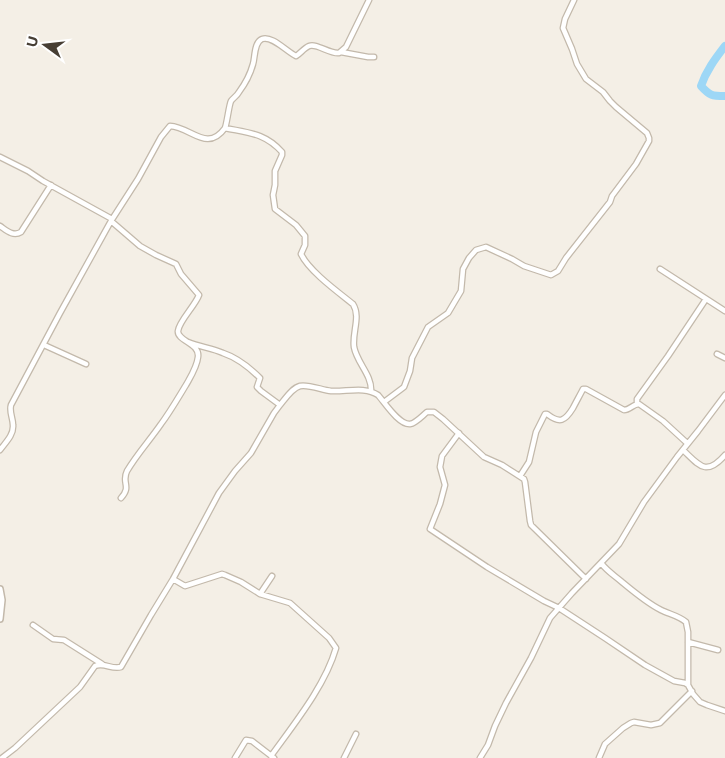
<svg xmlns="http://www.w3.org/2000/svg" width="725" height="758" font-family="Montserrat,sans-serif">
  <rect width="100%" height="100%" fill="#f4efe6"/>
  <g fill="none" stroke-linecap="round" stroke-linejoin="round">
    <!-- river -->
    <path stroke="#9dd7f6" stroke-width="8" d="M725,46C715,59 706,71 701,86C710,96 712,96 725,96"/>
    <!-- minor casing -->
    <g stroke="#c3b9ab" stroke-width="7">
      <path id="minor" d="M341,52L368,57H374
        M225,128C227,123 229,105 231,101C233,98 237,96 239,92C245,84 250,75 253,64C255,58 254,42 262,39C272,35 287,52 296,56C300,54 304,48 309,46C317,43 329,54 339,53L346,47L369,0
        M0,157L28,171L43,181L112,219
        M111,221L140,246L156,255L176,264L181,274L199,295C195,306 179,321 178,331C177,341 200,343 198,357C197,367 191,376 186,385C178,398 170,412 161,424C150,440 137,454 127,471C121,483 132,486 121,498
        M0,226C6,230 13,237 21,232L51,185
        M660,269L725,311
        M44,345L86,364
        M717,354L725,358
        M384,402L404,387L410,371L412,358L428,327L448,313L461,291L463,269L469,258L476,250L486,247L512,259L524,266L551,275L558,271L566,258L610,202L612,196L636,164L649,141V138L647,133L616,107L610,101L603,92L586,79L577,64L572,49L563,28L565,19L574,0
        M637,404V399L668,356L706,299
        M280,405C285,399 292,388 300,386C308,384 322,390 331,391C346,392 365,386 378,395C385,403 399,425 410,424C416,423 422,416 427,412H434L443,419L484,457L502,465L524,479L525,482L530,521L531,525L586,579
        M459,433L442,456L440,467L445,485L440,504L430,529L487,567L544,601L559,608L605,638L645,665L674,681L685,683L688,685
        M0,450C5,443 14,435 13,425C13,418 9,412 11,405L60,313L111,221L138,179L161,137L170,126C191,127 207,153 225,128C249,133 265,133 282,152V155L275,171V185L273,195L275,209L296,225L305,236V245L301,254C309,271 338,292 353,304C361,317 352,332 354,347C357,363 372,375 371,391
        M683,450C699,465 706,477 725,455
        M520,476L529,462L536,432L545,414H547C560,424 565,421 573,408C576,402 580,395 583,389H586L624,410C630,410 633,404 639,404L663,421L687,443
        M601,563C608,572 614,575 622,582C634,592 647,603 661,610C669,614 679,616 686,622L688,632V685L693,694L700,702L707,705L725,711
        M173,579L185,586L222,574L225,575L241,582L260,594L290,603L329,638L336,648C325,686 294,724 271,756
        M260,594L272,576
        M33,625L53,639L64,640L102,664
        M688,642L718,650
        M2,758L15,748L80,687L95,666C104,662 112,670 121,667L151,615L173,579L219,493L235,471L251,453L274,413L280,405L261,391L257,387L260,378C249,367 238,358 223,353C212,348 200,347 188,342
        M235,758L246,740L252,741L274,758
        M344,758L356,734
        M480,758L488,745L495,726L506,703L531,658L550,618L572,593L619,544L644,502L677,457L698,431L725,395
        M599,758L605,744L623,728L631,723L634,722L651,725L660,723L692,691"/>
    </g>
    <!-- tertiary casing -->
    <g stroke="#c3b9ab" stroke-width="8">
      <path id="tertiary" d="M0,589L2,600L0,619"/>
    </g>
    <!-- minor -->
    <use href="#minor" stroke="#fff" stroke-width="4.5"/>
    <!-- tertiary -->
    <use href="#tertiary" stroke="#fff" stroke-width="5"/>
  </g>
  <!-- north arrow -->
  <g transform="translate(45 45) rotate(285)" stroke="#ffffff" stroke-width="4" paint-order="stroke">
  <path d="M0-4L9 19L0 12L-9 19Z" fill="#473f35"/>
  <text y="-8" font-size="14" font-weight="bold" text-anchor="middle" fill="#473f35">U</text>
  </g>
</svg>
